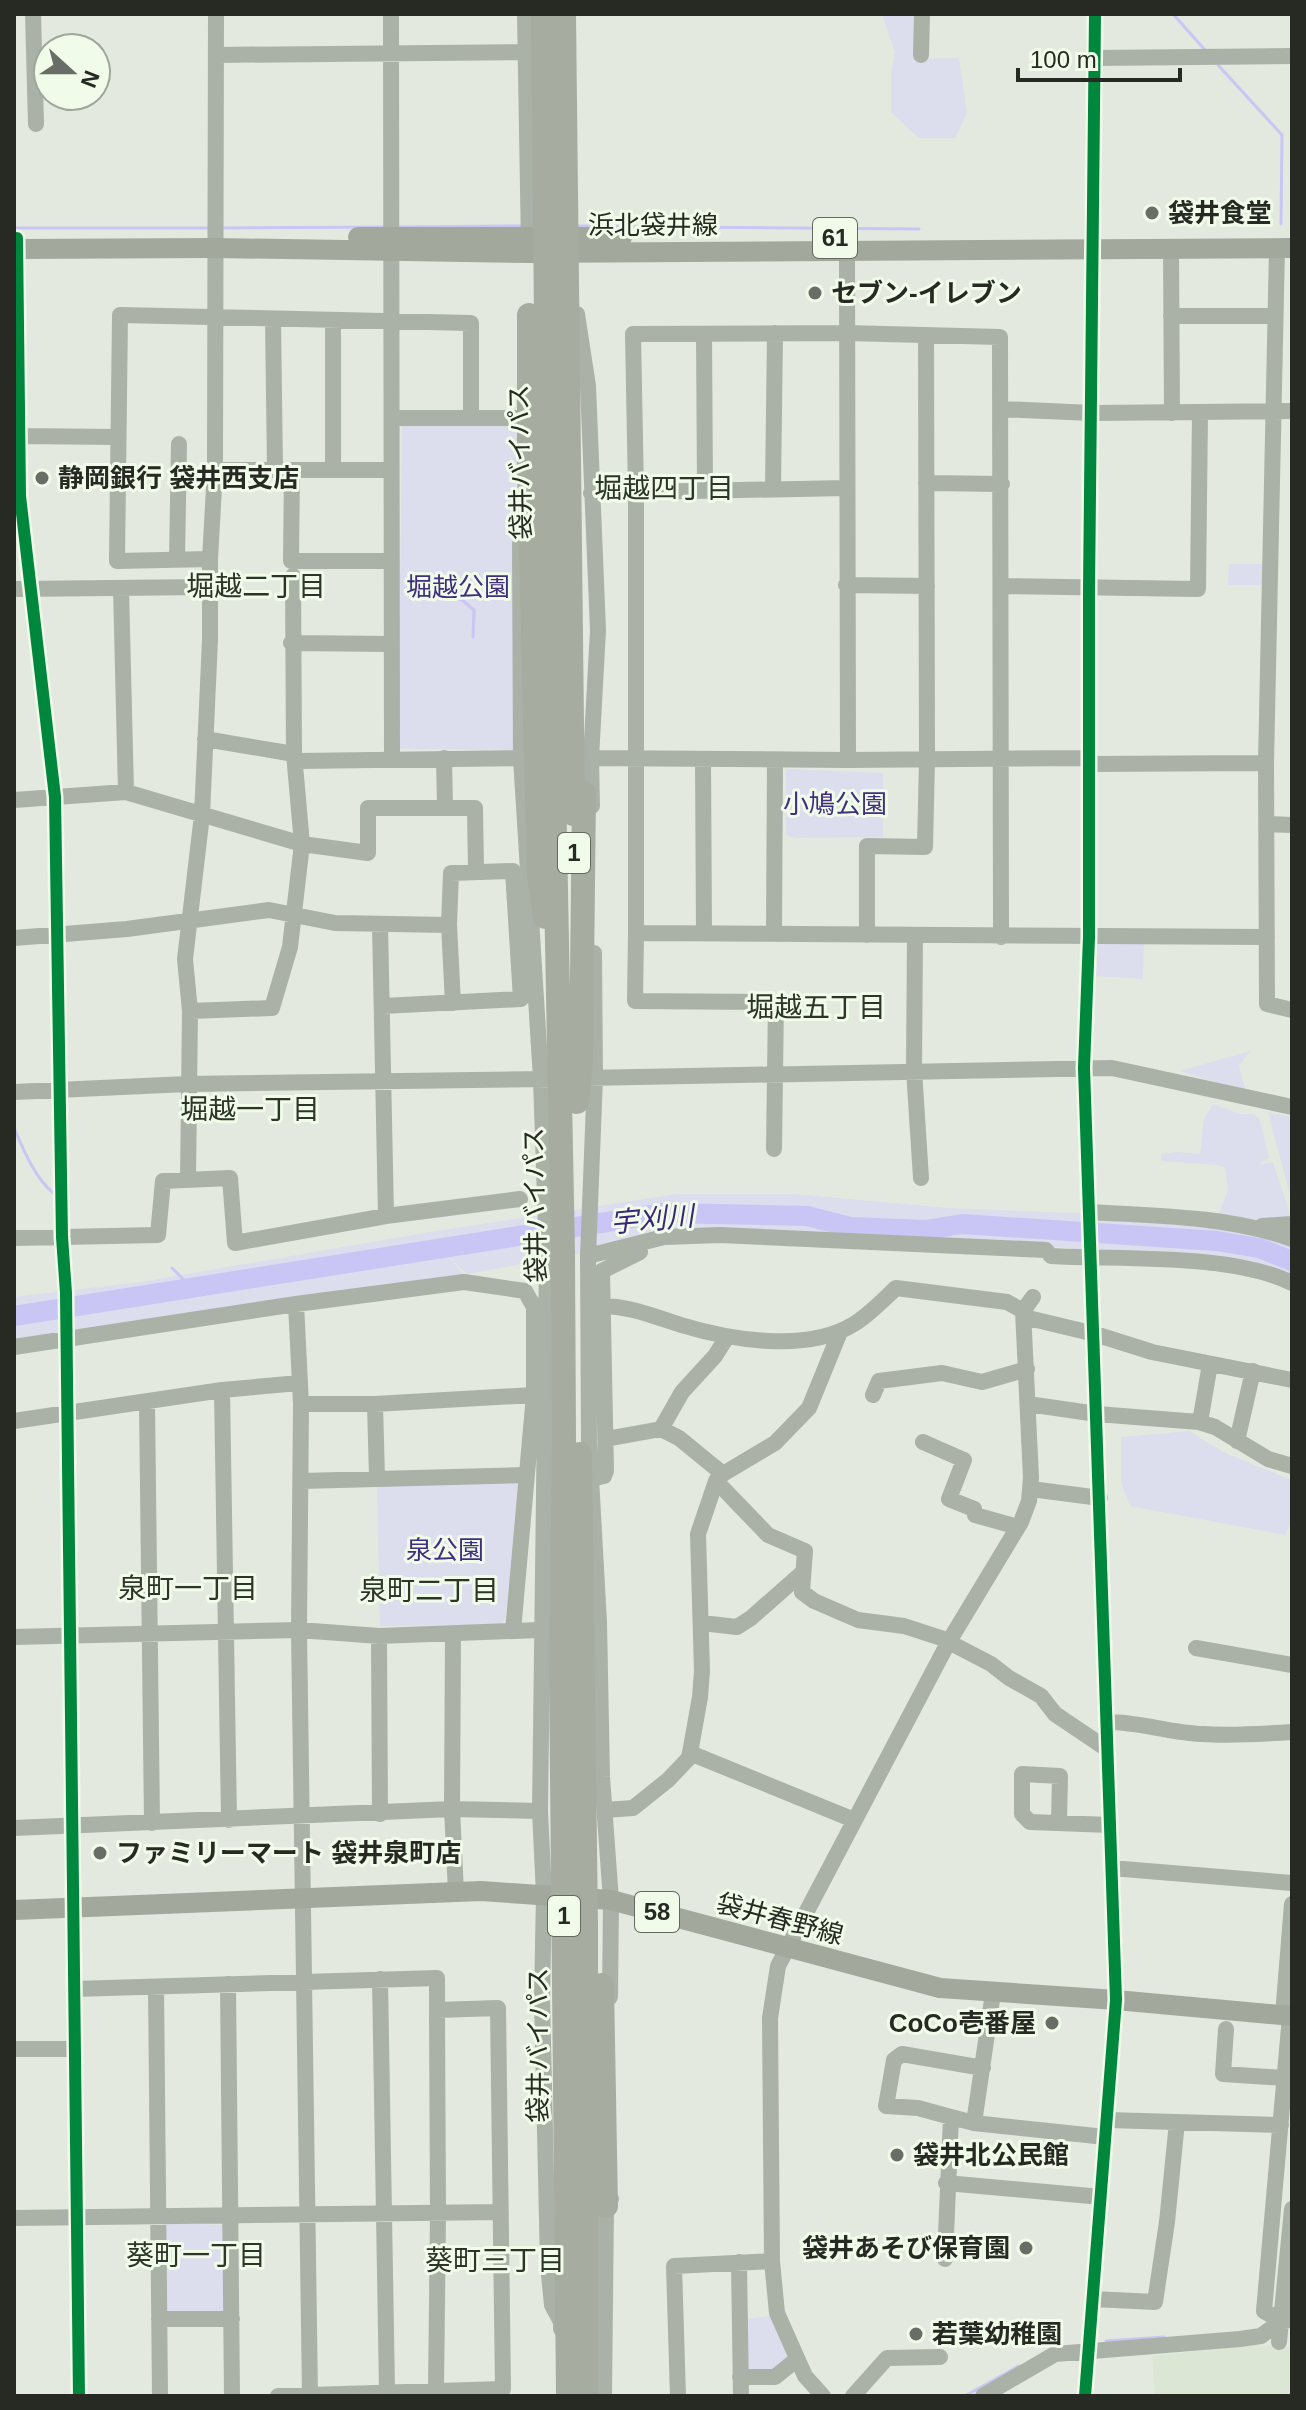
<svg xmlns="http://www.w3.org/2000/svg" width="1306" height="2410" font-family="Helvetica,'Noto Sans JP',sans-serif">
  <rect width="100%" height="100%" fill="#e4e9e0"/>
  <!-- built -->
  <path fill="#dbe6d4" d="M1255,2345L1292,2347V2396H1155L1152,2356Z"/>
  <!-- green -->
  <path fill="#dcdded" d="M882,14H914L915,59L959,58L967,113L955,138H919L891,112V73L895,52Z
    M402,425L517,426L513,750L398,749Z
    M1229,564H1263L1262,585H1228Z
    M786,769L883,773V837L795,838L786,835Z
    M1097,942L1144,943L1143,979L1096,976Z
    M1250,1051L1239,1066L1246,1092L1180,1071Z
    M1213,1104L1240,1114H1254L1260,1120L1269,1158L1257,1165L1273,1162L1292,1220V1282L1268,1270L1046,1246L782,1235L594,1251L467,1274L448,1257L472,1283L223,1316L67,1330L14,1342V1297L141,1282L424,1233L676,1194H794L948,1208L1174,1217L1218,1216L1228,1190L1225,1168L1218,1165L1161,1161V1154L1177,1152L1200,1154L1204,1119Z
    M1268,1112L1292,1117V1203Z
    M1189,1431L1225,1453L1292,1480V1520L1285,1535L1130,1506L1121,1483V1437Z
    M516,1482L520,1486L505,1620L499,1625L380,1626L377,1484Z
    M164,2223L227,2225L225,2315L162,2314Z
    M771,2316L791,2358L775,2377L744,2376L746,2319Z"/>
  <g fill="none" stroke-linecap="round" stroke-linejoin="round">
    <!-- stream -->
    <path stroke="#c9c5f4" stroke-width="3" d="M1173,14L1205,50
      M1218,65L1282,135L1281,224
      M574,226L919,229
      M398,227L523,226
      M14,228H211
      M222,228L387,227
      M444,595L462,600L474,610L473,637
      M14,1128C24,1151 34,1176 53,1193
      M172,1268L193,1289
      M1106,2341L1164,2337
      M965,2396L1019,2366"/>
    <!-- river -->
    <path stroke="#c9c5f4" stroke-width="20" d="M14,1316L664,1213L807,1216L850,1227L926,1230L962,1224L1217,1241L1259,1248L1292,1261"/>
    <!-- minor -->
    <path stroke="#aab1a6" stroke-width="16" d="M33,14L36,124
      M391,14L392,759
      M525,14L529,247
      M216,55L524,52
      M921,55L922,14
      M1094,58L1292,56
      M17,238L20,496L55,797L62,1237L66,1293L79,2396
      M1277,248L1266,763L1267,1004L1292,1010
      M1171,249L1172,413
      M847,252L848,760
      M577,314L588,386L598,630L591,758L592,806
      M1171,316H1275
      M273,320L275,470
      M333,320V470
      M704,334L705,491
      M1002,409L1092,413L1292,411
      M392,418H523
      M19,436L117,437
      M215,470H391
      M292,470L291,561H391
      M926,483L1002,484
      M773,489L775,333
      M591,493L845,488
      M520,544L521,758L541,1079L547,1257L540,1811L544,1895L542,1998L548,2265L552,2305L561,2322V2329
      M210,559L117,561L120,315L471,323V418
      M177,560L179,444
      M846,585L927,586
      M1002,586L1198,589L1200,413
      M121,588L126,792
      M14,589L209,587
      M291,643L390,644
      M205,739L294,754
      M444,758L445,807
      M584,758L848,760L1090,758
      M703,759L704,933
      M296,761L529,758
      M1089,764L1266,763
      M14,800L126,792L302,844L368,853V808H475L476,871
      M1267,824L1292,825
      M380,925L386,1216
      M636,933L635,1001L776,1002L774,1149
      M774,934L775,760
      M867,935V846L925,847L927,759L926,335
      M915,935L914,1070L921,1178
      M1001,937L1000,337L847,333L633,334L636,492V933L1267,937
      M14,938L127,929L269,910L335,923L449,925
      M594,953L595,1078L588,1256L589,1442L599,1622L602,1777L611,1900L610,1997
      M383,1006L521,999L513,871L451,873L449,925L453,1003
      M190,1011L272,1008L290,947L302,844L294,754L293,576
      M586,1078L1112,1068L1292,1107
      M14,1092L187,1084L551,1079
      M188,1180L190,1011L185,959L202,815L210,640V559L215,470L216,14
      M1090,1212C1158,1216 1228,1216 1292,1239
      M1262,1226L1292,1224
      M14,1238L158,1235L163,1181L230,1178L235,1243L386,1216L520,1199
      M588,1256L664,1237L720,1235L1046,1250L1051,1256C1121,1260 1230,1253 1292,1283
      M296,1304L301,1404L299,1630L310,2396
      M598,1306C627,1305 653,1316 681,1325C731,1340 807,1353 854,1324C869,1315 883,1300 896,1288L1007,1302L1023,1311
      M1024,1317L1095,1334L1152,1352L1292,1380
      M14,1347L296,1304L464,1282L525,1291L534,1307V1395L513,1631
      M222,1390L229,1820
      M873,1395L879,1381L942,1373L982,1382L1027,1369
      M147,1403L152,1823
      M301,1404H375L534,1395
      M375,1404L377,1478
      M1028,1404L1097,1414L1199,1422L1215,1427L1268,1459L1292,1466
      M14,1421L222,1390L299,1383
      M1200,1422L1210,1364
      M661,1429L682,1392L715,1356L727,1337
      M606,1439L661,1429L679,1438L723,1474
      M1237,1441L1253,1371
      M923,1442L964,1460L949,1499L974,1509L975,1515L1018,1527
      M591,1479L604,1476L606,1471L602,1271L640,1252
      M301,1481L526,1475
      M716,1481L768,1535L805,1551L802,1592L814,1601L858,1620L904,1626L941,1638L991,1664L1009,1678L1041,1696L1055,1714L1107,1749
      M1031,1489L1100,1498
      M702,1623L737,1627L751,1618L802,1573
      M453,1634L452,1809L456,1892
      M379,1636L380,1814
      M14,1637L299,1630L379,1636L540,1630
      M1196,1648L1292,1665
      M1108,1722C1140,1722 1171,1733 1203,1734C1232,1736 1262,1734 1292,1732
      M690,1753L854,1820
      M605,1810L633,1808L668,1780L688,1759L690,1753L700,1697L702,1671L698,1534L716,1481L723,1474L775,1443L809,1408L840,1332
      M1059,1822L1060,1776L1022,1774V1814L1030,1822L1110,1825
      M14,1828L452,1809L540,1811
      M1111,1868L1292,1883
      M380,1979L387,2391
      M228,1984L232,2396
      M156,1987L160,2396
      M74,1989L437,1978V2010L498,2008L503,2389L278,2396
      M1283,2015L1292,1904
      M1226,2029L1223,2074L1284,2078
      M14,2049H74
      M951,2117L974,2123L1105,2137
      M1107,2120L1281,2125
      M974,2123L993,1993
      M946,2183L1101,2197
      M14,2218L499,2212
      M945,2259L951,2117L918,2108L886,2106L894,2060L902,2054L983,2068
      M739,2262L741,2396
      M1093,2299L1155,2302L1167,2222L1177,2122
      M159,2319H232
      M1281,2321L1264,2311L1290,2016
      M1279,2342L1292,2209
      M740,2377H775L796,2360
      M436,2390L438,2213L437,2010
      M604,2396L606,2206L611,2199
      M678,2396L674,2266L772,2261
      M823,2396L805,2376L777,2313L772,2261L770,2018L778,1966L948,1643L1021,1522L1029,1501L1031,1478L1023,1311L1033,1297
      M853,2396L887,2358L940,2357
      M983,2396L1055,2354L1240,2339L1261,2336L1281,2321L1292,2320
      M1085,2396L1116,2000L1084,1068L1089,937V589L1095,14"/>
    <!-- major -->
    <path stroke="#a2a89c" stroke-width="20" d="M358,237H622
      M14,249L215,248L529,253L1292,248
      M14,1910L481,1891L611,1900L940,1988L1116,2000L1292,2016"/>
    <!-- highway -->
    <path stroke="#a6ada0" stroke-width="24" d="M543,14L547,423L563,1253L564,1436L561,1674L568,2396
      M564,14L573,814
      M529,315V472L539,875L545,917
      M577,1102L581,1064L584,793
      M580,1454L586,1923V2396
      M602,1985L606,2206"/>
    <!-- cycleway casing -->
    <g stroke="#f0fbe9" stroke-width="17">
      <path id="cycleway" d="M17,238L20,496L55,797L62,1237L66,1293L79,2396
        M1085,2396L1116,2000L1084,1068L1089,937V589L1095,14"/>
    </g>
    <!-- cycleway -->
    <use href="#cycleway" stroke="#00873e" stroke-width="12"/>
  </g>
  <!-- markers -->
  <g fill="#686d65" stroke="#f0fbe9" stroke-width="3">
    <circle cx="1152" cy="213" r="8"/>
    <circle cx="815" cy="293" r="8"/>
    <circle cx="42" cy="478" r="8"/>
    <circle cx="100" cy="1853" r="8"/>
    <circle cx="1052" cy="2023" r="8"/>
    <circle cx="897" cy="2155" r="8"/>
    <circle cx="1026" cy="2248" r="8"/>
    <circle cx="916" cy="2334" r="8"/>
  </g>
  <g text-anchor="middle" stroke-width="6" stroke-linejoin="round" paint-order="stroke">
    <!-- shield labels -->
    <g fill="#f0fbe9" stroke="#63695e" stroke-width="2">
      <rect x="813" y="218" width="44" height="40" rx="6"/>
      <rect x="558" y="833" width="32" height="40" rx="6"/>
      <rect x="635" y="1892" width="44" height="40" rx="6"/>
      <rect x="548" y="1896" width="32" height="40" rx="6"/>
    </g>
    <g font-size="24" font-weight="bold" fill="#262a23">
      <text x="835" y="246">61</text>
      <text x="574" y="861">1</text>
      <text x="657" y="1920">58</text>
      <text x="564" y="1924">1</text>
    </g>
    <!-- poi labels -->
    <g font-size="26" font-weight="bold" fill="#262a23" stroke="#f0fbe9" text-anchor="start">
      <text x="1168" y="222">袋井食堂</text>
      <text x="831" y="302">セブン-イレブン</text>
      <text x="58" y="487">静岡銀行 袋井西支店</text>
      <text x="116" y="1862">ファミリーマート 袋井泉町店</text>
      <text x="1036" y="2032" text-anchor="end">CoCo壱番屋</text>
      <text x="913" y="2164">袋井北公民館</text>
      <text x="1010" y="2257" text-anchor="end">袋井あそび保育園</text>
      <text x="932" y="2343">若葉幼稚園</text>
    </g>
    <!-- street labels -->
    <g font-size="26" fill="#262a23" stroke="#f0fbe9">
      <text x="653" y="234">浜北袋井線</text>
      <text transform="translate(520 462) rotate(-91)" y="9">袋井バイパス</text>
      <text transform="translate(535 1205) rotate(-91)" y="9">袋井バイパス</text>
      <text transform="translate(780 1919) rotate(15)" y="9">袋井春野線</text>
      <text transform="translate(538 2045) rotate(-90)" y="9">袋井バイパス</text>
    </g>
    <!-- park labels -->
    <g font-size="26" fill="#402e7f" stroke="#f0fbe9">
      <text x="458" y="596">堀越公園</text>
      <text x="835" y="813">小鳩公園</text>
      <text x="445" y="1559">泉公園</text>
    </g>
    <!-- neighbourhood labels -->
    <g font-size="28" fill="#2d3528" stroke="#f0fbe9">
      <text x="664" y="498">堀越四丁目</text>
      <text x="256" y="596">堀越二丁目</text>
      <text x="816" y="1017">堀越五丁目</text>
      <text x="250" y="1119">堀越一丁目</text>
      <text x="188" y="1598">泉町一丁目</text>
      <text x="429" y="1600">泉町二丁目</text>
      <text x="196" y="2265">葵町一丁目</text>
      <text x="495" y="2270">葵町三丁目</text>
    </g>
    <!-- water labels -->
    <g font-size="28" font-style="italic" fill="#3a2677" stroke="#f0fbe9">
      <text transform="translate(652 1219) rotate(-5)" y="10">宇刈川</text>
    </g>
  </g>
  <!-- border -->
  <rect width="1306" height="2410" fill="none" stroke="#262a23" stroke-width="32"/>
  <!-- north arrow -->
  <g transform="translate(72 72) rotate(111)"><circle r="38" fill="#f0fbe9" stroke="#9fa79a" stroke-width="2"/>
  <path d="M0-6L14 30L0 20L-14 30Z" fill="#686d65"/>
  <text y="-12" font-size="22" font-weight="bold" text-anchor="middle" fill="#262a23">N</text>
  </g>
  <!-- scale -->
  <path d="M1018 68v12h162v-12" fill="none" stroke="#262a23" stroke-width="4"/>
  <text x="1030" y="68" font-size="24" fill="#262a23" stroke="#f0fbe9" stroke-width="6" paint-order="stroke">100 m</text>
</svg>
